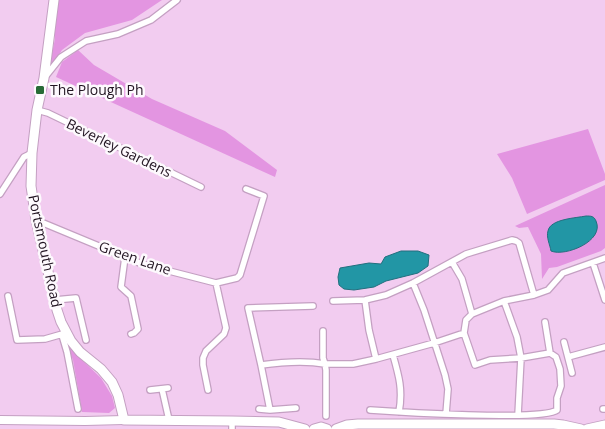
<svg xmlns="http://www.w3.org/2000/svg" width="605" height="429" font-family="'Open Sans',sans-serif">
  <rect width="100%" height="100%" fill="#f2ccf0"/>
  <!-- green -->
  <path fill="#e395e1" d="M58,0H162L132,20L85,33L62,50L53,64L50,63L55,39V23Z
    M78,50L94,65L152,99L225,131L277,170L275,177L56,77L62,62Z
    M588,129L605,174V180L527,214L512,178L497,154Z
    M605,185V248L601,251L557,267L549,268L542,279L541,254L528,227L519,228L515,226Z
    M67,345H68L79,357L101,378L112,396L115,408L109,413L82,412L73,360Z"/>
  <!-- water -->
  <path fill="#2296a5" stroke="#226f7e" d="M586,216C591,216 594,216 596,221C605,241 565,257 551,251C550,245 546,237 548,231C550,219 576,218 586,216Z
    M401,251H418L429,255L428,266L418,273L386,281L374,287L354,290L344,289L339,285L338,277L340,268L369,263L381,264L385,257Z"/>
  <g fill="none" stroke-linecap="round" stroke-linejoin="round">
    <!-- minor casing -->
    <g stroke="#c4a0c2" stroke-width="8">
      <path id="minor" d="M45,77L61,57L86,41L118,34L151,20L177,0
        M37,110L48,113L201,187
        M0,194L24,157L32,153
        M36,220L142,264L216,283L237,278L240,275L264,196L246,189
        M125,257L121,287L131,296L138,329L134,333L131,334
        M452,262L462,279L472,314
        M593,263L605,300
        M413,283L424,310L445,375L448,389L446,414
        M8,296L17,340L45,339L66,333
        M55,300L76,298L86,340
        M365,300L369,330L376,359
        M333,301L365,300L386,295L413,283L466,254L512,240L516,241L519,243L534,295
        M504,301L517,337L521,358L518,415
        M545,322L550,353
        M62,335L67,352L78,409
        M564,342L572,373
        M393,355C399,376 403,390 399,412
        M568,357L605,347
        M261,365L248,308L313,306
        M162,389L169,420
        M150,390L168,388
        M208,390L203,365V358L206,351L224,334L226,328L216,283
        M296,408L270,410L261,365C282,362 304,360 325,364L323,358V331
        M259,409L270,410
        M603,409H605
        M370,410C397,412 543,421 557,410V398L561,386L560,369L556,357L550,353L521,358L490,360L475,365L464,333
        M326,416V370L325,364H353L376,359L434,343L464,333L466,320L472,314L504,301L534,295L548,290L563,273L605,258
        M232,421V429"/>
    </g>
    <!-- secondary casing -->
    <g stroke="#c4a0c2" stroke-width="10">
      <path id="secondary" d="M0,420L85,421L124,420"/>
    </g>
    <!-- primary casing -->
    <g stroke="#c4a0c2" stroke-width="11">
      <path id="primary" d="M54,0L44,78L37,110L32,153L31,186L36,220L57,310L61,322L71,341L80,352L101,369L112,382L118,395L124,420L232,421L279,422L305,429
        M314,429L321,427L327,429
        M336,429L347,425L358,424H554L563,425L581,429
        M587,429L605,425"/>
    </g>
    <!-- minor -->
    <use href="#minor" stroke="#fff" stroke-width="5.5"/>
    <!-- secondary -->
    <use href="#secondary" stroke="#fff" stroke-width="8"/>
    <!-- primary -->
    <use href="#primary" stroke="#fff" stroke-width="9"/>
  </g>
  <!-- markers -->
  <rect fill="#276b36" stroke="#fdf9fd" stroke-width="2" x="35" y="85" width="10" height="10" rx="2.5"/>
  <g text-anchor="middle" stroke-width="5" stroke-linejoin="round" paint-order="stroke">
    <!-- poi labels -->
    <g font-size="14" fill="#221522" stroke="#fdf9fd" text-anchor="start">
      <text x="50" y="95">The Plough Ph</text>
    </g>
    <!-- street labels -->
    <g font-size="14" fill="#221522" stroke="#fdf9fd">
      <text transform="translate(119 148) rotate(26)" y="5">Beverley Gardens</text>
      <text transform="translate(45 251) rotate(78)" y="5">Portsmouth Road</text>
      <text transform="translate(135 258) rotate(19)" y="5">Green Lane</text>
    </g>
  </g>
</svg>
